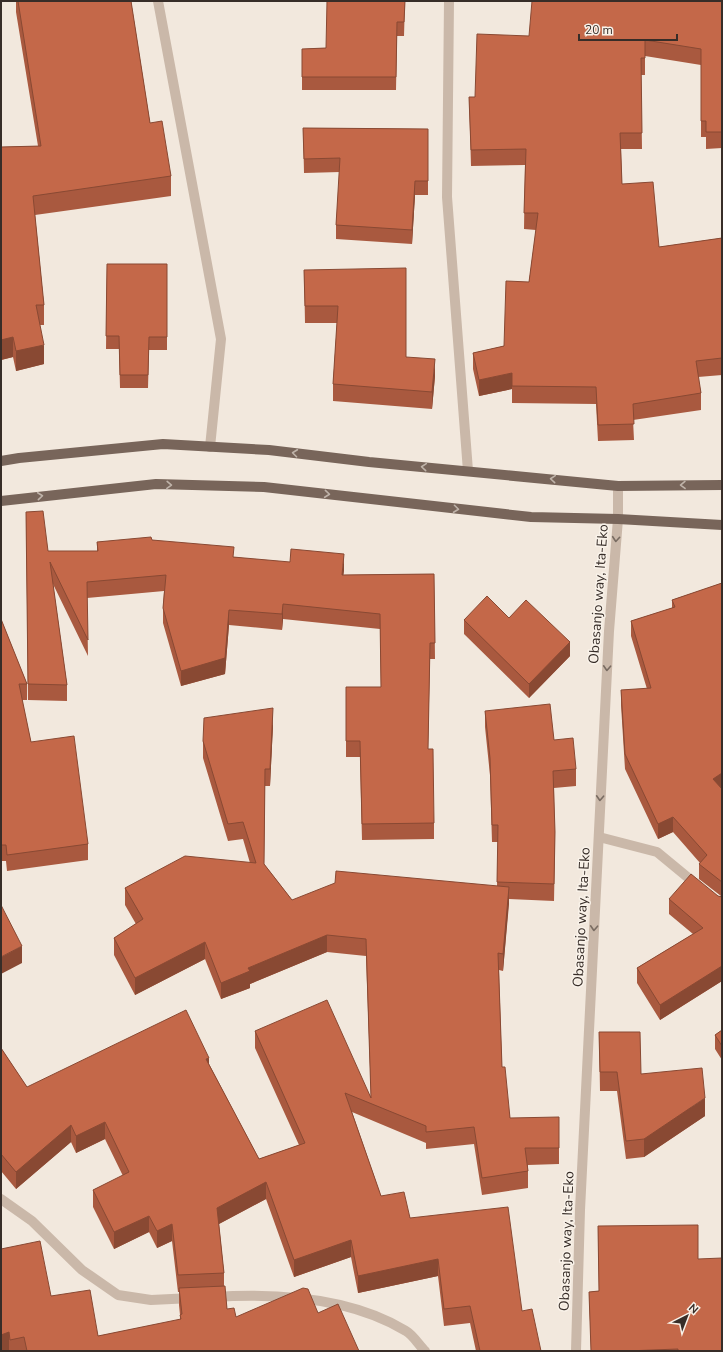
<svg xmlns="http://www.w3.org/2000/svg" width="723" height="1352" font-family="'Nunito Sans',sans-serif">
  <rect width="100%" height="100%" fill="#f2e8dd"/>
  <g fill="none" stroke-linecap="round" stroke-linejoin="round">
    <!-- minor -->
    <path stroke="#cab8a9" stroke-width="10" d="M158,1L221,339L210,447
      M449,1L447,197L468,471
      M599,837L657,852L697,885
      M1,1199L32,1221L82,1270L118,1295L151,1300L192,1298
      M214,1297C278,1293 350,1297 406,1331C413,1335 419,1345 425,1351
      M576,1351L580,1210L609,631L618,519V486"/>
    <!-- major -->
    <path stroke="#78655a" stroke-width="10" d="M1,461L19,458L163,444L269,450L369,462L618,486L722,485
      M1,501L156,484L264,487L531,517L618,519L722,525"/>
  </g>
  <!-- wall -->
  <path fill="#a9593f" d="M16,1H131L150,123L171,176V196L35,215L44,305V325H40L44,364L16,371L13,357L1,360V147L38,146L16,12Z
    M405,1L404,36H397L396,90H302V49L326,48Z
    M722,1V148L706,149V137H701V65L645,56V75H641L642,149H621L622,184L659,247L722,238V375L698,377L701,393V410L633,420L634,440L598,441L596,404L512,403V389L479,396L473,369V353L504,346L529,282L536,230L524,229L525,165L471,166L469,97H475L529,36Z
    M303,128L428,129V195H415L412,244L336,239V225L340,172L304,173Z
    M107,264H167V350H149L148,388H120L119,349H106Z
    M304,270L406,357L435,376L432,409L333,401V384L337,323H305Z
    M26,512L48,551H97V542L152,540L234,557L344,570L343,575L434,574L435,659H430L428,749L434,823V839L362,840L360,757H346V687H381L380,629L283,619L282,630L229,625L225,674L181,686L163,623V608L164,591L87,598L88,656L53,584L67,685V701L28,700Z
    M722,583L721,788L722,789V981L660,1020L637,983V968L693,934L669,914V899L721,896L699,879V864L700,863L673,832L658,839L625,769L621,705V690L647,689L631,636V621L672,608V600Z
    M509,618L570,656L529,698L464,634V620Z
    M1,619L27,684V700H22L31,742L88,844V860L7,871L6,861H1Z
    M485,711L554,740L576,769V786L554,788L555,849L554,901L509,899L503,971L499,970L502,1067L510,1118L559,1148V1164L528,1165V1188L482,1195L474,1144L426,1149V1143L352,1112L381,1196L410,1218L522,1311L541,1351H476L470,1323L444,1326L438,1276L358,1293L351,1257L294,1277L266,1199L219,1224L224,1273V1286L227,1309L236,1317L318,1313L359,1351H9V1350L1,1351V1249L51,1296L98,1336L180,1320V1315L179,1305V1292H178L172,1241L157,1248L149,1232L114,1249L93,1207V1190L123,1176L105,1139L76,1153L71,1142L16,1189L1,1171V1048L27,1087L209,1064L259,1159L299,1145L255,1048V1031L371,1096L366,956L327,952L250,984V988L221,999L205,959L135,995L114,955V938L136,924L125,905V888L250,863L243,839L228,841L203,758V741L273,725L270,786H265L264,864L292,900L497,886L498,842H492L490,775L485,727Z
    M722,1030V1060L715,1049V1035Z
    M599,1032L641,1074L705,1116L644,1157L626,1159L617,1091H600Z
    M598,1226L698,1259L722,1351H591L589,1292L599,1291Z"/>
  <!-- shaded-wall -->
  <path fill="#894933" d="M415,181V195L412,244V230Z
    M13,337V357L1,360V340Z
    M44,345V364L16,371V351Z
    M435,359V376L432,409V392Z
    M512,373V389L479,396V380Z
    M344,554V570L342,590V575Z
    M283,604V619L282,630V614Z
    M229,610V625L225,674L181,686V671Z
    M570,642V656L529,698V684Z
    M273,708V725L270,786V769Z
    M722,773V788L713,794V779Z
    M673,817V832L658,839V824Z
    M509,887V904L503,971V954Z
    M327,935V952L250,984V988L221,999V983L248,968Z
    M205,942V959L135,995V978Z
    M22,946V963L1,974V957Z
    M722,966V981L660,1020V1005Z
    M209,1058V1074L206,1059Z
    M705,1098V1116L644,1157V1139Z
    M105,1122V1139L76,1153V1136Z
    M71,1125V1142L16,1189V1172Z
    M266,1182V1199L217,1225V1208Z
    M149,1216V1232L114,1249V1232Z
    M172,1224V1241L157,1248V1231Z
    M351,1240V1257L294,1277V1260Z
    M438,1259V1276L358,1293V1276Z
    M9,1332V1350L1,1351V1335Z"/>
  <!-- building -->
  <path fill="#c46849" stroke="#894933" d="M18,1H131L150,123L162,121L171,176L33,196L44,305H36L44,345L16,351L13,337L1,340V147L41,146Z
    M327,1H405L404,22H397L396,77H302V49L326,48Z
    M532,1H722V132H706V121H701V49L645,40V58H641L642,133H620L622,184L653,182L659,247L722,238V358L696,361L701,393L633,404L634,424L598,425L596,387L512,386V373L479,380L473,353L504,346L506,281L529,282L538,213H524L526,149L471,150L469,97H475L477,34L529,36Z
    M303,128L428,129V181H415L412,230L336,225L340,158L304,159Z
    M107,264H167V337H149L148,375H120L119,336H106Z
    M406,268V357L435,359L432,392L333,384L338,306H305L304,270Z
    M43,511L48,551H98L97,542L151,537L152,540L234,547L233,557L290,562L291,549L344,554L342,575L434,574L435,643H430L428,749H433L434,823L362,824L360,741H346V687H381L380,614L283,604L282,614L229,610L225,658L181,671L163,608L166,575L87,582L88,640L50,562L67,685L28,684L26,512Z
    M722,583V773L713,779L722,789V882L699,864L707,855L673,817L658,824L625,754L621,690L651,688L631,621L675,607L672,600Z
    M487,596L509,618L526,600L570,642L529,684L464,620Z
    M1,619L27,684H19L31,742L74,736L88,844L7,855L6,845H1Z
    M550,704L554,740L573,738L576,769L553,771L555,832L554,884L497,882L498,825H492L490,758L485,711Z
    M273,708L270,769H265L264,864L292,900L335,883L336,871L509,887L503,954L498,953L502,1067H505L510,1118L559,1117V1148H525L528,1171L482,1178L474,1127L426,1132V1126L345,1093L381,1196L404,1192L410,1218L508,1207L522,1311L532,1309L541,1351H480L470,1306L444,1309L438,1259L358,1276L351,1240L294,1260L266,1182L217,1208L224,1273L178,1275L172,1224L157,1231L149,1216L114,1232L93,1190L129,1172L105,1122L76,1136L71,1125L16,1172L1,1154V1048L27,1087L186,1010L209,1058L206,1059L259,1159L305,1143L255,1031L327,1000L371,1098L366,939L327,935L248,968L250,971L221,983L205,942L135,978L114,938L143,919L125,888L185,856L256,863L243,822L228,824L203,741L204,718Z
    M691,874L718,896L722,897V966L660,1005L637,968L703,928L669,899Z
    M1,905L22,946L1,957Z
    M722,1030V1046L715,1035Z
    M599,1032H640L641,1074L702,1068L705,1098L644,1139L626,1141L617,1072H600Z
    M698,1225V1259L722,1258V1351H678V1349L626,1351H591L589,1292L599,1291L598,1226Z
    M40,1241L51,1296L90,1290L98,1336L181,1319L180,1315L182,1314L179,1288L225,1286L227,1309L234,1308L236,1317L303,1288L308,1289L318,1313L338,1304L359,1351H27L24,1337L10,1340L9,1332L1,1335V1249Z"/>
  <!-- one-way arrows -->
  <defs><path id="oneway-chevron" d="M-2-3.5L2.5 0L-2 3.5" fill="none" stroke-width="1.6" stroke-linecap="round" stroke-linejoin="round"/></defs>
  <g stroke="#bfb3a9">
    <use href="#oneway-chevron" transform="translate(295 453) rotate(-173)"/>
    <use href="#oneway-chevron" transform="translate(424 467) rotate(-175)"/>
    <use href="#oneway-chevron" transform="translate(553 479) rotate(-175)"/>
    <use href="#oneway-chevron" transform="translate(169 485) rotate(2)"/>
    <use href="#oneway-chevron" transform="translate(683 485) rotate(179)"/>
    <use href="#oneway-chevron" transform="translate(327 494) rotate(6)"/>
    <use href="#oneway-chevron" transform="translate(40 496) rotate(-6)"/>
    <use href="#oneway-chevron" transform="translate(456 509) rotate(7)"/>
  </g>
  <g stroke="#796c62">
    <use href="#oneway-chevron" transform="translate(616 539) rotate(95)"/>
    <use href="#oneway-chevron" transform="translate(607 668) rotate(93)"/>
    <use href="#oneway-chevron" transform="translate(600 798) rotate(93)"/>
    <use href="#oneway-chevron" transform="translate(594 928) rotate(93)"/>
  </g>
  <g text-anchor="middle" stroke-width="3" stroke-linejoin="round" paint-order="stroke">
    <!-- street labels -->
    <g font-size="14" fill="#372d28" stroke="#f9f2e9">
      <text transform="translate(598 594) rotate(-86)" y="5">Obasanjo way, Ita-Eko</text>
      <text transform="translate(581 917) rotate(-87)" y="5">Obasanjo way, Ita-Eko</text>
      <text transform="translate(566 1241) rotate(-88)" y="5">Obasanjo way, Ita-Eko</text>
    </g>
  </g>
  <!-- border -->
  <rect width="723" height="1352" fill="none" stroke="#372d28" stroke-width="4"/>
  <!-- north arrow -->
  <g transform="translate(687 1316) rotate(42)" stroke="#f9f2e9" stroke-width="3" paint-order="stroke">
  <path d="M0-3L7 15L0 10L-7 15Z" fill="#372d28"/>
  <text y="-6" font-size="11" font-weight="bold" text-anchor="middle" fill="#372d28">N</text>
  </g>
  <!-- scale -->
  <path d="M579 34v6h98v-6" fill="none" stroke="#372d28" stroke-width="2"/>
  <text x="585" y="34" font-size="12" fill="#372d28" stroke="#f9f2e9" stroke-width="3" paint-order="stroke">20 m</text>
</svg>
